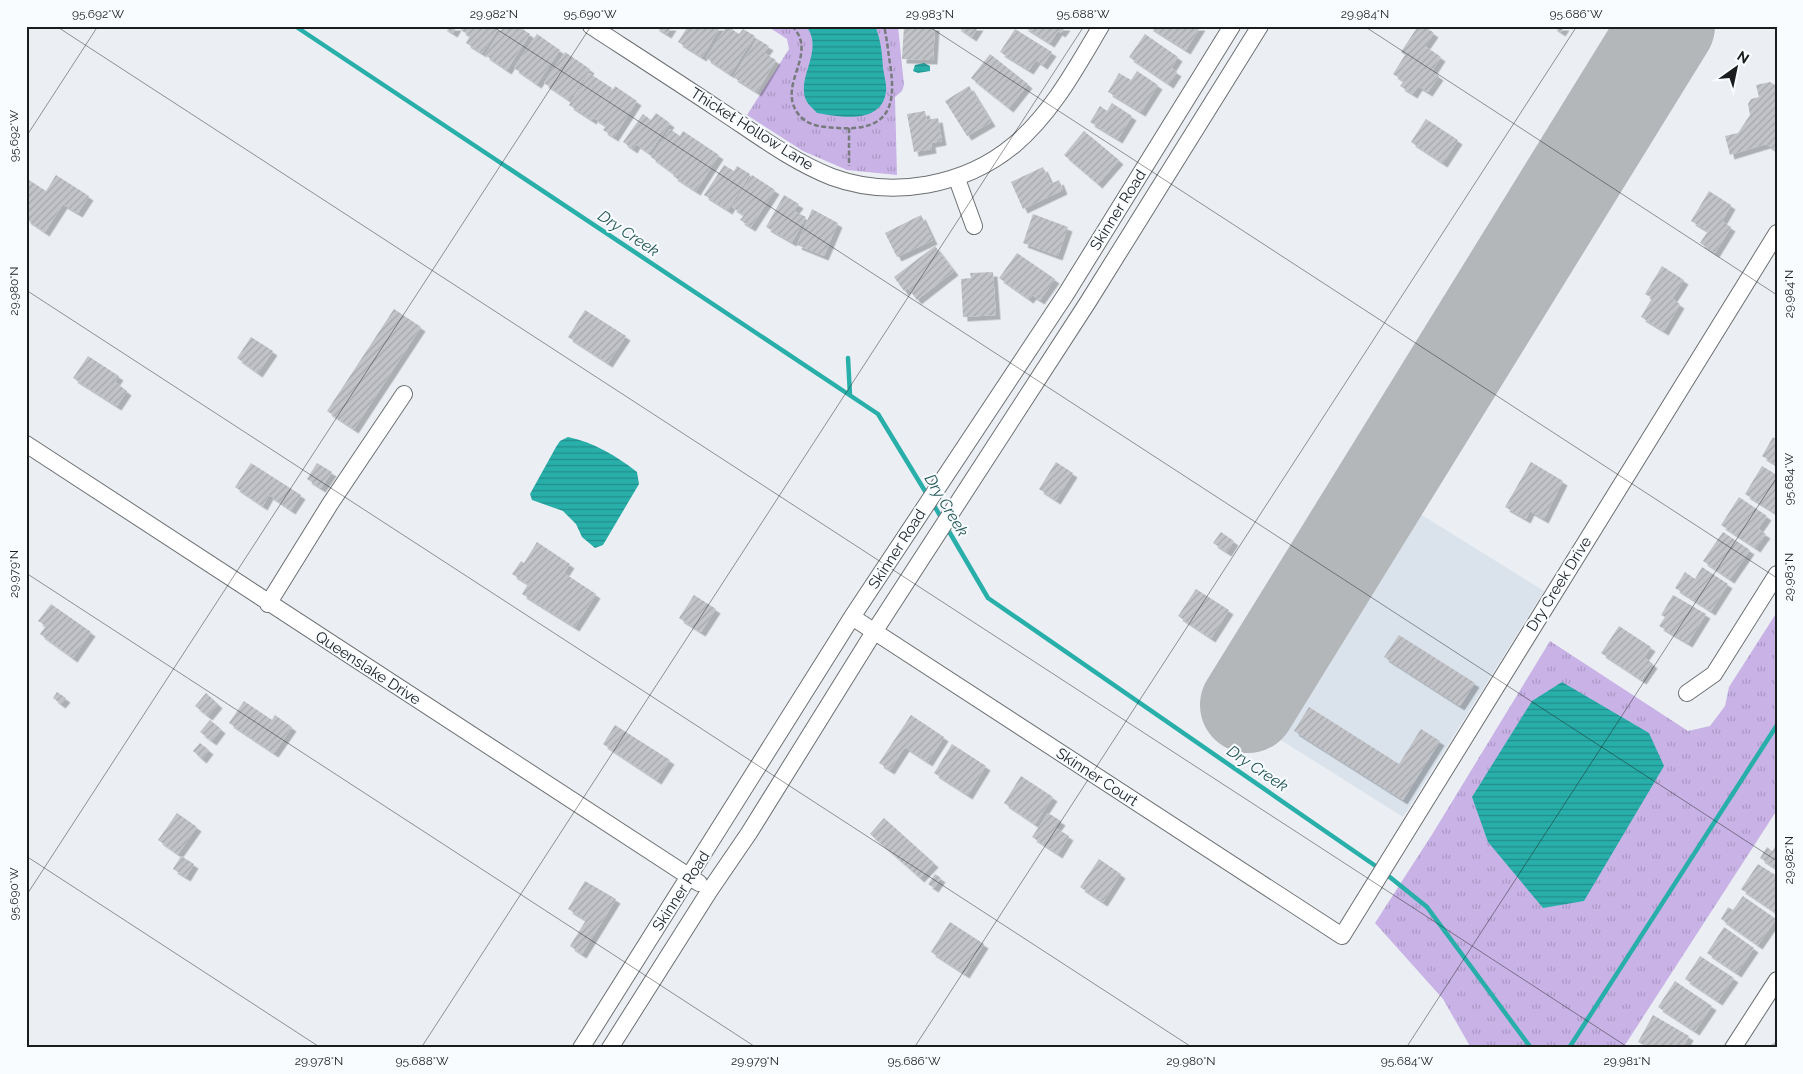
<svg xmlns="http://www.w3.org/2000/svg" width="1803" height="1074" font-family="Raleway,sans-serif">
  <defs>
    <pattern id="grass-tufts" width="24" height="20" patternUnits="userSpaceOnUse" patternTransform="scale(1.25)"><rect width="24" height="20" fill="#c8b2e6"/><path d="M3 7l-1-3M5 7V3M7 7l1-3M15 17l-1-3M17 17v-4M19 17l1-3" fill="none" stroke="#ab98c5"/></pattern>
    <pattern id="water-rules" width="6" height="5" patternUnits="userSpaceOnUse" patternTransform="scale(1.25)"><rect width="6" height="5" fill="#28afaa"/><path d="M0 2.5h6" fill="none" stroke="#228e8a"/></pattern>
    <pattern id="building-hatch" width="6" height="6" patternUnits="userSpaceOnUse" patternTransform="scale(1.25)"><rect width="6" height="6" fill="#c2c3c8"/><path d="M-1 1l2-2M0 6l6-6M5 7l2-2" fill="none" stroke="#a6a7ab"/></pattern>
    <filter id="shadow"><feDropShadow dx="4.5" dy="4.5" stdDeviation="0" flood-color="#0004"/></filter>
  </defs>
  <rect width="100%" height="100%" fill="#ebeff3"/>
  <!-- built -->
  <path fill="#dae3ec" d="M1637,26H1703L1409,507L1544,591L1403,817L1219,701Z"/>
  <!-- grass -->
  <path fill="url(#grass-tufts)" d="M767,26H898L904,85L902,91L895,97L897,175L847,170L803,151L747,115L789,49L787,39Z
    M1777,612V810L1623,1048H1471L1443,999L1375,923L1433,833L1550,641L1688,731L1710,726L1725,706L1729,687Z"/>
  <!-- water -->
  <path fill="url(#water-rules)" d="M806,26H875C881,40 882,53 883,68C884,75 887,85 886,92C881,125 840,117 817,113C814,109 808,105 806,100C796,77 825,50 806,26Z
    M924,63L930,66V71L918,73L913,71L915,65Z
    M568,437C595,443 615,455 637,472L639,484L603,545L595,548L582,537L576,524L563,511L532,500L530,494L556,447L560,441Z
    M1562,682L1649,733L1664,766L1584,901L1543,908L1488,842L1472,797L1532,701Z"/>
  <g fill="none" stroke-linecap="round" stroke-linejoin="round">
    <!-- stream -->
    <path stroke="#28afaa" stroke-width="4.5" d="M295,26L878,414L928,496
      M848,358L850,395
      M932,502L942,519
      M947,528L988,598L1380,869
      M1386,874L1427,907L1531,1048
      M1569,1048L1777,725"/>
    <!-- runway -->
    <path stroke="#b4b7ba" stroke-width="96" d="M1248,705L1667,26"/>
  </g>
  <!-- building -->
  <path fill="url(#building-hatch)" filter="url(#shadow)" d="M442,26H457L453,33Z
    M464,26H500L482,53L466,43L470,36L461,30Z
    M504,26H518L530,34L507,70L485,55Z
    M654,26H672L667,34Z
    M688,26H721L702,57L678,42Z
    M727,26L739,34L743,29L755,36L730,74L706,58Z
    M904,26H935L933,60L902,59Z
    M956,26H979L972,37Z
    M1023,26H1066L1061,33L1058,31L1050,43Z
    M1148,26H1201L1186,50Z
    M1418,26H1424L1434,33L1425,46L1441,57L1432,71L1439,76L1428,92L1418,86L1413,94L1400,86L1404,81L1393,74L1405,55L1401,52Z
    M1552,26H1565L1561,32Z
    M1015,29L1052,52L1043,65L1036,60L1029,70L1000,52Z
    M537,34L560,50L537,84L514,68Z
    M1145,34L1178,57L1171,68L1177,72L1169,84L1129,57Z
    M757,39L769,46L764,53L776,60L757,92L733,77Z
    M565,52L590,69L569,100L544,83Z
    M990,54L1028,84L1009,108L971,78Z
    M1137,71L1158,85L1141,112L1108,92L1119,73L1131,80Z
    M589,73L612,88L592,120L569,105Z
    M1770,82L1777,86L1775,129L1777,148L1776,150L1766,144L1730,155L1725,136L1738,133L1750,115L1748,104L1751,99L1759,97L1756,85Z
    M615,86L637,101L614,137L603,130L606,126L594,118Z
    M969,86L991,122L967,136L945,101Z
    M1112,103L1132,116L1118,139L1090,122L1100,106L1107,111Z
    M925,111L927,120L938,118L942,141L931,143L932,149L914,152L907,114Z
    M656,113L670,123L649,153L636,144L633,149L623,142L643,114L651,120Z
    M1426,119L1458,140L1443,163L1411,142Z
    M670,129L680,136L683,131L719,155L696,191L673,176L692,146L673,173L651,157Z
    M1084,131L1119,160L1098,184L1064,155Z
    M724,165L734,171L737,166L750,174L728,210L704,195Z
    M1043,167L1051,184L1059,180L1063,190L1023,209L1011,182Z
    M56,175L89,196L78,213L63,204L45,232L26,219V178L46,191Z
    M752,175L775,190L751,227L740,220L744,215L732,207Z
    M1709,191L1731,205L1722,221L1731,227L1715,253L1700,243L1708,231L1691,221Z
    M784,195L799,204L794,211L806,217L792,242L766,227Z
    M812,209L838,223L824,256L797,245Z
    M1033,214L1068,227L1058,256L1023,243Z
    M921,215L933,240L897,257L885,233Z
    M935,246L954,271L917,300L908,288L904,291L894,277Z
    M1017,253L1055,279L1040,300L1032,295L1029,299L999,278Z
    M1662,266L1684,280L1672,299L1680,304L1664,331L1641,317L1652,298L1645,294Z
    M993,272L996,315L963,317L961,279L971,278L970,273Z
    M394,309L421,327L354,429L327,411Z
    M585,310L626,336L608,363L568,337Z
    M251,337L273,351L258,373L237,358Z
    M88,356L119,376L115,382L127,391L117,406L73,378Z
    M1773,437L1777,440V465L1762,456Z
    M1056,462L1073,473L1056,500L1039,489Z
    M1531,462L1563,481L1544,519L1530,511L1526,519L1505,507Z
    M251,463L301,495L291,510L269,495L263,506L235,487Z
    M317,463L332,472L321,488L307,479Z
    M1762,466L1777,475V514L1745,494Z
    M1739,497L1767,516L1758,529L1766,534L1756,548L1721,525Z
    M1221,532L1234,541L1227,552L1213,543Z
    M1723,532L1750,550L1730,579L1703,561Z
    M537,542L570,564L564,573L596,594L575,627L522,594L528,584L512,574L521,561L524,563Z
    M1702,567L1728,584L1711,611L1675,588L1685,572L1695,579Z
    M1196,589L1229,610L1211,638L1178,616Z
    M694,595L716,609L701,632L679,618Z
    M1673,595L1706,614L1688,643L1659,626L1665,617L1661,615Z
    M51,604L91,632L73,658L40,634L46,626L38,621Z
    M1619,626L1651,647L1644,657L1653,664L1642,680L1601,653Z
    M1399,635L1475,683L1460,706L1384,657Z
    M57,692L66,698L61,704L53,698Z
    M206,693L218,704L208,716L195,706Z
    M244,701L272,720L275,715L292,727L274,753L229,723Z
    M1309,707L1399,764L1421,729L1440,741L1403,800L1294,731Z
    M911,715L944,737L928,762L905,747L890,770L879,763Z
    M210,720L221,729L212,741L200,732Z
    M615,725L670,760L657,780L603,744Z
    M200,743L209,750L202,759L193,751Z
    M952,744L986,766L968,795L934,773Z
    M1021,776L1053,797L1035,824L1004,803Z
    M177,813L197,827L178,854L158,840Z
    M1048,813L1061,821L1056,828L1069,836L1058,854L1032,837Z
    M884,818L934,863L920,878L870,834Z
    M1777,844V869L1760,858L1767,847L1772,851Z
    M181,856L194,864L186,877L173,869Z
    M1099,859L1121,874L1103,902L1080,887Z
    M1758,864L1777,876V913L1741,889Z
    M935,874L941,878L934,888L928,884Z
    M585,881L616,899L582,954L570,946L586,920L568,909Z
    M1743,896L1776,919L1758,945L1721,919L1728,907L1733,910Z
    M950,922L984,944L965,974L931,952Z
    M1724,927L1754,948L1737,973L1707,953Z
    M1700,956L1734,978L1718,1001L1685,979Z
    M1675,981L1712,1006L1695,1031L1658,1007Z
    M1653,1015L1689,1036L1683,1048H1649L1638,1042Z
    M1777,1041V1048H1766Z"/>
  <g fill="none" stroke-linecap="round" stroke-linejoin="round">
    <!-- minor casing -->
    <g stroke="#6d7073" stroke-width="18">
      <path id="minor" d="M591,26C634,54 676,81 718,109C755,133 791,161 832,177C892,199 965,186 1014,145C1052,113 1076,68 1101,26
        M957,179L974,226
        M26,444L699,883
        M268,604L330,504L404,394
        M852,617L1342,936L1777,233
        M1687,693L1714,674L1777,574
        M581,1048L852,617L1066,294L1232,26
        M610,1048L710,890L749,833L874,632L1088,302L1260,26
        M1733,1048L1777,980"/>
    </g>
    <!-- path -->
    <path stroke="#787b7d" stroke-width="2.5" stroke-dasharray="5 2.5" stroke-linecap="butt" d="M792,26C820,54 775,85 799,115C809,127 824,127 838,128C888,131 897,108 890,64C888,51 887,39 884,26
      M849,128V166"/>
    <!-- minor -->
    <use href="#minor" stroke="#fff" stroke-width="16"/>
  </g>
  <!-- ticks -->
  <path fill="none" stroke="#1a1c1d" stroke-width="1" stroke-opacity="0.45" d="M56,26L1629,1048M492,26L1777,861M928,26L1777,578M1364,26L1777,295M26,137L98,26M26,290L1193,1048M26,573L757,1048M26,856L321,1048M26,896L591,26M421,1048L1084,26M914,1048L1577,26M1406,1048L1777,477"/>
  <g text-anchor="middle" stroke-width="4" stroke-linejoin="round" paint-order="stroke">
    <!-- street labels -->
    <g font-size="15" fill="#1a1c1d" stroke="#f9fcff">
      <text transform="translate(752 129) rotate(32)" y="5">Thicket Hollow Lane</text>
      <text transform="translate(1118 210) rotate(-58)" y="5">Skinner Road</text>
      <text transform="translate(897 549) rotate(-57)" y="5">Skinner Road</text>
      <text transform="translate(1559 584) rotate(-58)" y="5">Dry Creek Drive</text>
      <text transform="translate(368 668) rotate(33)" y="5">Queenslake Drive</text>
      <text transform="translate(1097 777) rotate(33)" y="5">Skinner Court</text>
      <text transform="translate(681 891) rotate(-57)" y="5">Skinner Road</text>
    </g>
    <!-- water labels -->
    <g font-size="16" font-style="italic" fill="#265a58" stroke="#f9fcff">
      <text transform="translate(629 233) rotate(34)" y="6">Dry Creek</text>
      <text transform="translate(947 505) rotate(59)" y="6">Dry Creek</text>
      <text transform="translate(1258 768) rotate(34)" y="6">Dry Creek</text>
    </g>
  </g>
  <!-- border -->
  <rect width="1803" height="1074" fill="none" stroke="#f9fcff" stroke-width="55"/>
  <!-- north arrow -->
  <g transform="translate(1736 68) rotate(33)" stroke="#f9fcff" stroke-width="4" paint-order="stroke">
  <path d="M0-4L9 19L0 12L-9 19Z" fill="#1a1c1d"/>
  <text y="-8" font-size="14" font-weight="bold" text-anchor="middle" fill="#1a1c1d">N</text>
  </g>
  <rect x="28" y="28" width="1748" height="1018" fill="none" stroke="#1a1c1d" stroke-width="2"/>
  <g font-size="12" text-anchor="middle" fill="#1a1c1d">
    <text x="98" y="18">95.692°W</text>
    <text x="494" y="18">29.982°N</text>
    <text x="590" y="18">95.690°W</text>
    <text x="930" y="18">29.983°N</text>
    <text x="1083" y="18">95.688°W</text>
    <text x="1365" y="18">29.984°N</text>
    <text x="1576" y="18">95.686°W</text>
    <text transform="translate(14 136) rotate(-90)" y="4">95.692°W</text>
    <text transform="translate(14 291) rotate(-90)" y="4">29.980°N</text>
    <text transform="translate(1789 294) rotate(-90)" y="4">29.984°N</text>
    <text transform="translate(1789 479) rotate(-90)" y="4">95.684°W</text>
    <text transform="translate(14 574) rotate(-90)" y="4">29.979°N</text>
    <text transform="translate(1789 577) rotate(-90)" y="4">29.983°N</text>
    <text transform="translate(1789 860) rotate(-90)" y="4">29.982°N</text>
    <text transform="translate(14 894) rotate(-90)" y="4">95.690°W</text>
    <text x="319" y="1065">29.978°N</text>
    <text x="422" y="1065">95.688°W</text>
    <text x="755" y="1065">29.979°N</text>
    <text x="914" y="1065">95.686°W</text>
    <text x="1191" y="1065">29.980°N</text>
    <text x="1407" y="1065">95.684°W</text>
    <text x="1627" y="1065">29.981°N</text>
  </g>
</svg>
